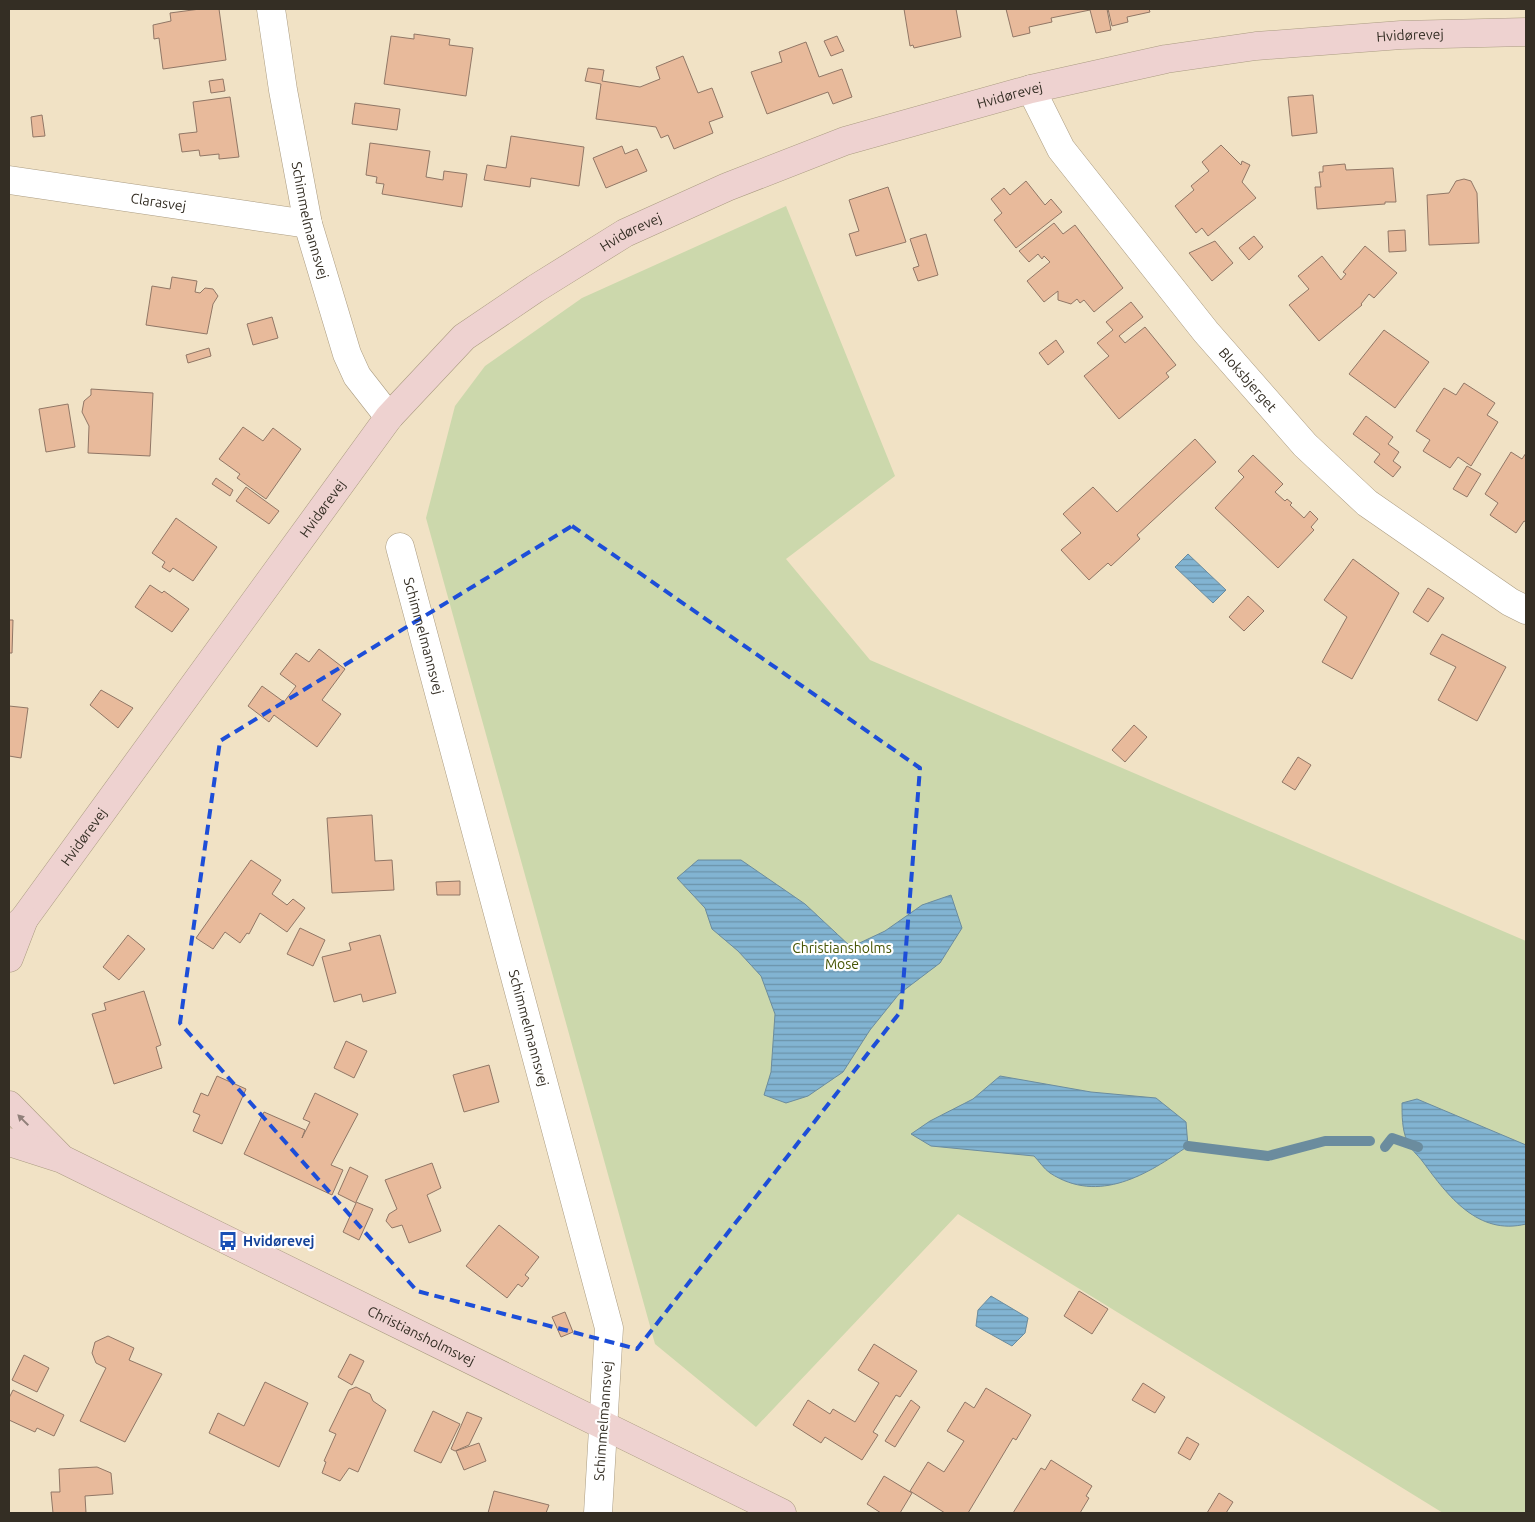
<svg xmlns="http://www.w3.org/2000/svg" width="1535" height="1522" font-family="Ubuntu,sans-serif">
  <defs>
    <pattern id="water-rules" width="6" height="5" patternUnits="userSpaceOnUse" patternTransform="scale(1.25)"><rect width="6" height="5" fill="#82b4d2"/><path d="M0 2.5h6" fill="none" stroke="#6b93aa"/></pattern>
  </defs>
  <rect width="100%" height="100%" fill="#f1e2c5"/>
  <!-- park -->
  <path fill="#ccd8ac" d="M786,206L895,476L786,559L870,660L1526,941V1513H1443L958,1214L756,1427L655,1344L426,518L455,406L485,366L582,298Z"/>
  <!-- water -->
  <path fill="url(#water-rules)" stroke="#6b8c9e" d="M1188,554L1226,590L1213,603L1175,567Z
    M698,860H741L805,904L851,947L885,931L922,905L951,895L962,928L940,963L899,994L870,1030L843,1072L808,1096L786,1103L764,1095L771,1072L775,1014L761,976L738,951L712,929L705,908L677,878Z
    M1000,1076L1091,1092L1156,1098L1186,1122L1188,1146C1148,1174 1099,1205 1050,1173C1044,1169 1039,1161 1034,1156L931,1146L911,1134L930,1121L973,1099Z
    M1417,1099L1526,1145V1224C1478,1236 1448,1196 1423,1162C1418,1155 1409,1148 1407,1141C1402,1129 1402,1116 1402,1103Z
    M991,1296L1028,1318L1025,1333L1012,1346L976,1326L978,1310Z"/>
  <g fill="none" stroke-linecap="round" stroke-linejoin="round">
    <!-- stream -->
    <path stroke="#6b8c9e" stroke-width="10" d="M1188,1146L1268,1156L1325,1141H1370
      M1385,1147L1392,1138L1418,1147"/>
  </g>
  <!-- building -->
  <path fill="#e8ba9b" stroke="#917766" d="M200,9H219L226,60L163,69L159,38L154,39L153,25L171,21L170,13Z
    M904,9H956L961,37L914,48L913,45L910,46Z
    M1006,9H1107L1111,30L1096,33L1090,10L1051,18L1052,22L1029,27L1030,33L1013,37Z
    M1108,9H1149L1150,12L1127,17L1128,22L1112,26Z
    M414,34L450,39L449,45L473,48L466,96L384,84L391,36L414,39Z
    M837,36L844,51L831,56L824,41Z
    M806,42L819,77L842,69L852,97L833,104L828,92L767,114L751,72L782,62L779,52Z
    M683,56L698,93L712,88L723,117L709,122L713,133L674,149L668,135L661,138L656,127L596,119L601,84L585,81L588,68L604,70L602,81L640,87L660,79L656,67Z
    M223,79L225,91L211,93L209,81Z
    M1313,95L1317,133L1292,136L1288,97Z
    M230,97L239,157L219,159V154L200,156L199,150L182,152L179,134L197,132L193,102Z
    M355,103L400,109L397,130L352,124Z
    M42,115L45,136L33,137L31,117Z
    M511,136L584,147L579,186L531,178L530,187L484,180L487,165L506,168Z
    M370,143L430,151L426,177L443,180L444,171L467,174L462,207L382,194L384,184L376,183L377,177L366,175Z
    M1221,145L1241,165L1242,161L1250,165L1242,182L1256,198L1208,236L1202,228L1196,233L1175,206L1194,190L1191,186L1209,171L1202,162Z
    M622,146L625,154L637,149L647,171L606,188L593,158Z
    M1345,164L1346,170L1393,168L1396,202H1385V204L1317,209L1315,187H1321L1319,172H1323V166Z
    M1464,179L1471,181L1477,193L1479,243L1429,245L1427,195L1449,193L1456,181Z
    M1026,181L1045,205L1051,199L1062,212L1016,248L994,220L1002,213L991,199L1004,188L1010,195Z
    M888,187L906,242L856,256L849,234L859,231L849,200Z
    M1054,223L1063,234L1075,225L1123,288L1094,312L1084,300L1080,303L1077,299L1071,304L1058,300V291L1044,302L1027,281L1050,262L1044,256L1042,259L1038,254L1029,262L1019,251Z
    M1405,230L1406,251L1389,252L1388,231Z
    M926,234L938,275L918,281L913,268L919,266L910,239Z
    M1254,236L1263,247L1249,260L1239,248Z
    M1215,241L1233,263L1212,281L1189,253Z
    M1365,246L1397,273L1374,298L1369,294L1361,304L1362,305L1319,341L1289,305L1309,289L1298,276L1322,256L1341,280L1346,274L1343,272Z
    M172,277L197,281L195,292L200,293L205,288L213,289L218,296L213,304L207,334L146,325L152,286L170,289Z
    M1131,302L1143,317L1119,336L1125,343L1145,327L1176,365L1166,373L1169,377L1119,419L1084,376L1109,356L1097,343L1113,330L1106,322Z
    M272,317L278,338L253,345L247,324Z
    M1384,330L1429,362L1395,408L1349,374Z
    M1056,340L1064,352L1048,365L1039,353Z
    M209,348L211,356L188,363L186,355Z
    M1464,383L1495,403L1487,415L1498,422L1471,466L1458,457L1450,468L1423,451L1430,440L1416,431L1444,388L1456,395Z
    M91,389L153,393L150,456L88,453L89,426L82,412L84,401L91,395Z
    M68,404L75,447L46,452L39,409Z
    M1366,416L1393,437L1388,444L1399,452L1393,461L1401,467L1393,477L1374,462L1380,454L1353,434Z
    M243,427L263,441L273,428L301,449L266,499L237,478L240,474L219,459Z
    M1195,439L1216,462L1137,535L1140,539L1111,566L1108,563L1089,580L1061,550L1081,533L1063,514L1093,487L1117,512Z
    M1511,452L1522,459L1526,453V522L1524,521L1516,533L1490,515L1498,503L1485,494Z
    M1253,455L1283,484L1275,492L1285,501L1287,499L1292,503L1290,505L1304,518L1310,511L1318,519L1311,527L1314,530L1278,568L1215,508L1244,477L1238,471Z
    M1467,466L1481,474L1467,497L1453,489Z
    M216,478L233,490L230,496L212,484Z
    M246,487L279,511L269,524L236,501Z
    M176,518L217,547L193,581L173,568L170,572L162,567L165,562L152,553Z
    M1353,559L1399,593L1352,679L1322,662L1347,617L1324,600Z
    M150,585L162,593L164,591L189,609L172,632L135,607Z
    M1428,588L1444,598L1428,622L1413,612Z
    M1248,596L1264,611L1244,631L1229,617Z
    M9,620H13L12,653H9Z
    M1442,634L1506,667L1477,721L1438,700L1456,667L1430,654Z
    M319,649L345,669L322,700L341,714L317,747L274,715L269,722L248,706L262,686L284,702L296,686L280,674L296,653L309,662Z
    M101,690L133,708L118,728L90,705Z
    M9,706L28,708L21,758L9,756Z
    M1134,725L1147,737L1125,762L1112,750Z
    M1298,757L1311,765L1295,790L1282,782Z
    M372,815L375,861L392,860L394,890L332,893L327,818Z
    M251,860L281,880L272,894L287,905L293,899L305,908L287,932L260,913L249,934L247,933L240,943L225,932L213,949L196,938Z
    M460,881V895H437L436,882Z
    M300,928L325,940L313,966L287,954Z
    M128,935L145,949L119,980L103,967Z
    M380,935L396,993L363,1002L361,994L334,1002L322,957L351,950L349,943Z
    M144,991L161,1045L156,1047L162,1068L114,1084L92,1014L106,1010L104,1003Z
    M346,1041L367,1051L354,1078L334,1068Z
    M489,1065L499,1102L464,1112L453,1075Z
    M217,1076L246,1089L222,1144L193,1131L200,1115L193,1112L201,1093L208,1096Z
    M315,1093L358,1114L331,1165L343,1170L332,1195L244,1154L264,1112L305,1130L302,1138L310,1122L303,1119Z
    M432,1163L441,1188L427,1195L441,1231L409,1243L402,1225L392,1228L386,1221L389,1214L397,1209L385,1180Z
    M350,1167L368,1176L356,1202L373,1209L359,1240L343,1232L356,1203L338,1194Z
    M499,1225L539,1257L525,1275L529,1278L522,1287L518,1284L507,1298L466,1266Z
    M1079,1291L1108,1309L1092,1334L1064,1316Z
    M565,1312L573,1332L561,1337L552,1317Z
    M108,1336L134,1348L129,1360L162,1374L125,1442L80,1421L106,1368L96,1363L92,1353L95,1342Z
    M874,1344L917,1371L900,1397L896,1395L873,1432L878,1435L862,1460L825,1437L821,1443L793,1425L808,1400L830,1414L833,1409L855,1422L879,1383L858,1370Z
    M350,1354L364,1361L352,1385L338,1377Z
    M24,1355L49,1368L37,1392L12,1380Z
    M265,1382L308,1403L279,1467L209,1433L218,1413L244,1426Z
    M1143,1383L1165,1397L1155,1413L1132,1400Z
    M356,1387L370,1394L373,1401L386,1410L358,1472L349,1468L340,1481L322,1473L326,1462L324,1461L336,1434L329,1431L349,1390Z
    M986,1388L1031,1415L1016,1440L1013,1438L968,1513H945L910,1491L928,1462L944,1472L964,1441L947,1431L965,1402L974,1408Z
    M13,1390L64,1415L54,1436L37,1428L35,1432L9,1420V1398Z
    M911,1400L920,1407L895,1447L885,1441Z
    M433,1411L460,1424L441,1463L414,1451Z
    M467,1412L482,1418L469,1445L455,1451L451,1449Z
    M1187,1437L1199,1444L1190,1460L1178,1453Z
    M479,1443L486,1461L464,1470L456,1451Z
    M1051,1460L1092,1486L1086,1496L1089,1498L1080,1513H1013L1041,1468L1045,1470Z
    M97,1467L111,1473L113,1494L85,1496L86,1513H53L51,1492H60L59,1469Z
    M884,1476L912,1493L900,1513H881L867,1504Z
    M494,1491L549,1505L546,1513H488Z
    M1219,1493L1233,1502L1226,1513H1207Z"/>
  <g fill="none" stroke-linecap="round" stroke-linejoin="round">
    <!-- street casing -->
    <g stroke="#ab9c82" stroke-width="29">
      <g id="street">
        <path id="s1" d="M271,9L283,90L308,224L347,354L357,376L389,417"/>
        <path id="s2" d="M1031,89L1061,149L1206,332L1305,445L1367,503L1510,602L1526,610"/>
        <path id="s3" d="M9,180L308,224"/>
        <path id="s4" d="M400,547L609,1328L598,1513"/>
      </g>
    </g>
    <!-- secondary casing -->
    <g stroke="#ab9c82" stroke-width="29">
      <g id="secondary">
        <path id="s5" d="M9,933L24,919L389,417L464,337L535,289L625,233L727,187L845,141L1031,89L1166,59L1256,46L1401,35L1526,32"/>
        <path d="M9,958L24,919"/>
        <path d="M9,1105L59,1156"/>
        <path id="s6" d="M9,1142L62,1159L782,1513"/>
      </g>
    </g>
    <!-- street -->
    <use href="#street" stroke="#fff" stroke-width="28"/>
    <!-- secondary -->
    <use href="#secondary" stroke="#eed2d0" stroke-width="28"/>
  </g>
  <!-- one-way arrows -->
  <defs><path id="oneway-solid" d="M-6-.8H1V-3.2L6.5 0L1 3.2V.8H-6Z" transform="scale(1.25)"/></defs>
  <use fill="#91807a" href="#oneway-solid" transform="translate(23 1120) rotate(-135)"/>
  <!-- marked area -->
  <path fill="none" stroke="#1d4ed8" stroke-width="4" stroke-dasharray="10 6" stroke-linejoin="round" d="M572,526L920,768L901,1011L637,1349L417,1291L180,1023L220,741Z"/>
  <!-- icons -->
  <defs>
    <g id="bus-bare" transform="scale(1.5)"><path d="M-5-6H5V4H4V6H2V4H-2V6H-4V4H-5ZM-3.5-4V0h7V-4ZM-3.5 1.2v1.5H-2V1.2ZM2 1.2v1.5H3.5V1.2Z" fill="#1a4fb4" stroke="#fff" stroke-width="2.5" paint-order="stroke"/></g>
  </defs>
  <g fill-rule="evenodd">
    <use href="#bus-bare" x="228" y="1241"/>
  </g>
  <g text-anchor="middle" stroke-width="4.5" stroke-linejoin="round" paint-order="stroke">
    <!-- street labels -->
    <g font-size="14" fill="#342e24" stroke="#fff">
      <text dy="5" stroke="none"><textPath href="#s5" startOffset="1758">Hvidørevej</textPath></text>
      <text dy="5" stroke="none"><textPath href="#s5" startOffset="1352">Hvidørevej</textPath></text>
      <text dy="5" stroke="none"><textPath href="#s3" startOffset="151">Clarasvej</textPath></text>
      <text dy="5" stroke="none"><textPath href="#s1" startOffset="215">Schimmelmannsvej</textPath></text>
      <text dy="5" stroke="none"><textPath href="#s5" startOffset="948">Hvidørevej</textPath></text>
      <text dy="5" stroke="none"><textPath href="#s2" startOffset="364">Bloksbjerget</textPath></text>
      <text dy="5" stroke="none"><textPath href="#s5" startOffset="528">Hvidørevej</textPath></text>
      <text dy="5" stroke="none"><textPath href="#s4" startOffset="92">Schimmelmannsvej</textPath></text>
      <text dy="5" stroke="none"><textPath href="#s5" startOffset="122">Hvidørevej</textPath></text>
      <text dy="5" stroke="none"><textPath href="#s4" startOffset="498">Schimmelmannsvej</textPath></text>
      <text dy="5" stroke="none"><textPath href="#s6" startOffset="456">Christiansholmsvej</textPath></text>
      <text transform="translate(603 1421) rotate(-86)" y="5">Schimmelmannsvej</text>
    </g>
    <!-- park labels -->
    <g font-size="14" fill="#475504" stroke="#fff">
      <text x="842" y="953">Christiansholms<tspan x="842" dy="16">Mose</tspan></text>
    </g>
    <!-- transit labels -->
    <g font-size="14" font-weight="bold" fill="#164399" stroke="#fff" text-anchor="start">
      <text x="243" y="1246">Hvidørevej</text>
    </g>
  </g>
  <!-- border -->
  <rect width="1535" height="1522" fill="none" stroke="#342e24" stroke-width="20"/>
</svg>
